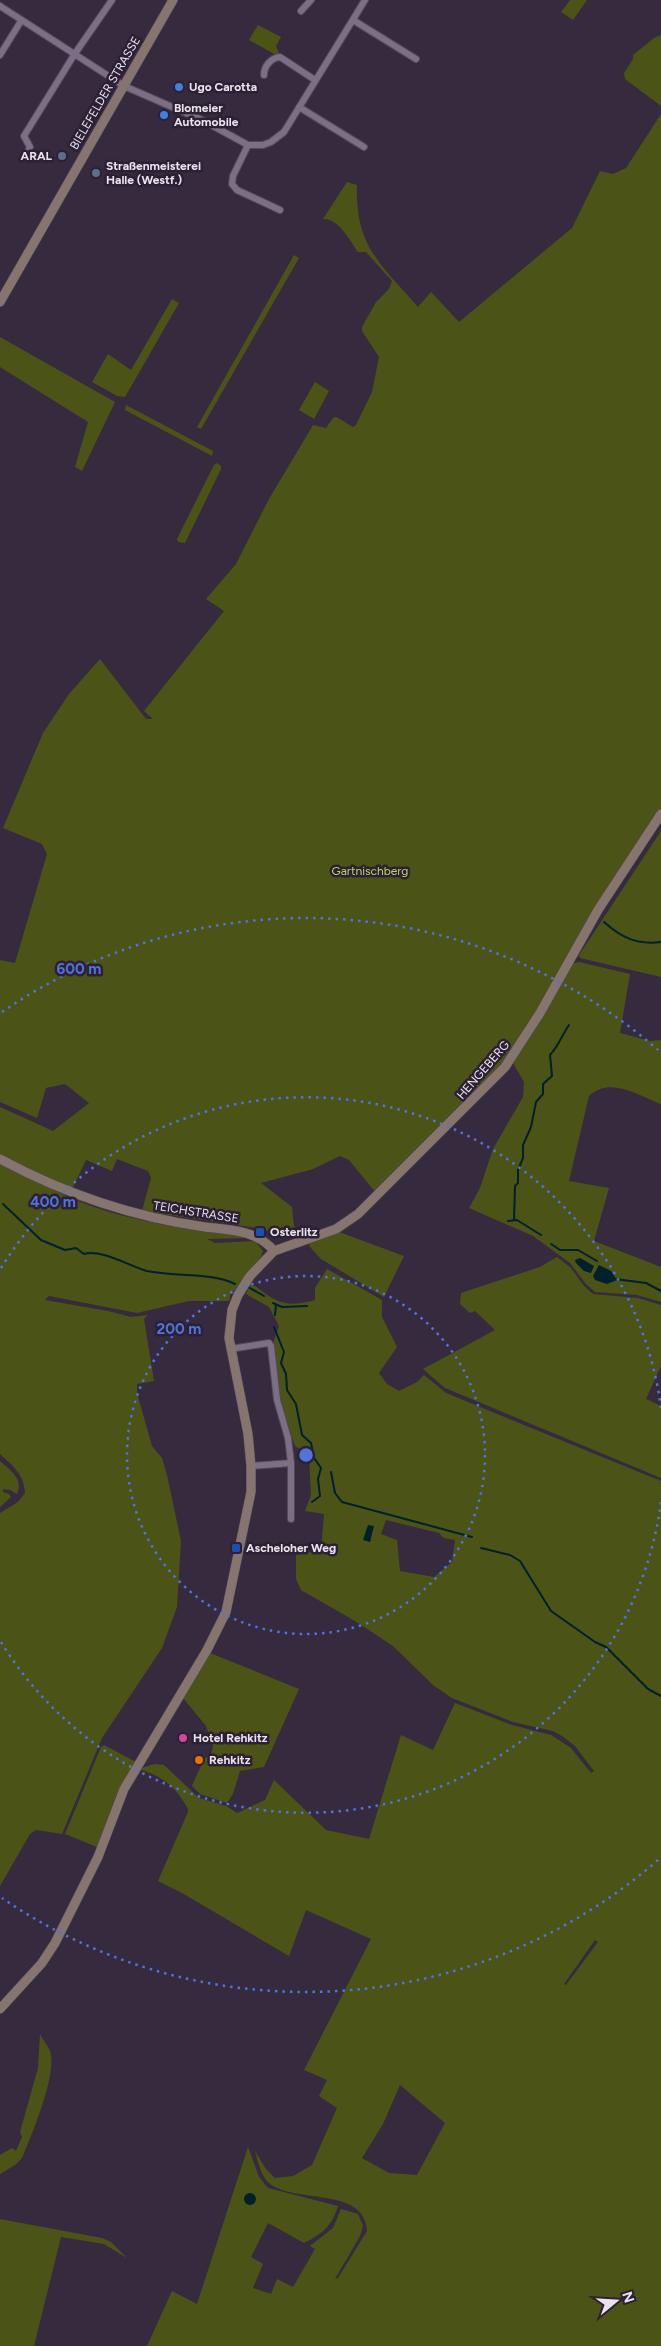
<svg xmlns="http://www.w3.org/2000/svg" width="661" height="2346" font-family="Figtree,sans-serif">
  <rect width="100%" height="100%" fill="#362b3e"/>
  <!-- green -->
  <path fill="#4b5317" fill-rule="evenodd" d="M570,0H587L573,20L561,12Z
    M258,25L281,37L276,46L279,53L276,55L249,40Z
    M661,35V106L625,79L624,73L633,59V55L654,38Z
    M661,114V808L586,924L512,1053L494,1075L376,1193L349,1160L340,1156L313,1169L261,1183L292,1207L295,1237L251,1227L142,1211L151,1178L148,1171L117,1159L112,1171L86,1160L72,1189L45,1185C84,1208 134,1220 179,1227C203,1230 227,1232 251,1238L207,1239L215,1243L255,1241L263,1251L261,1257L234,1291H231L229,1301H189L137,1313L49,1296L45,1300L108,1311L131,1317L148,1315L144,1319L154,1381L137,1384V1393L152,1446L162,1458L167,1475L181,1541L177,1607L162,1648L102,1738L62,1834L36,1830L30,1834L0,1886V1513L18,1502L25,1493C24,1474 13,1466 0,1454V1107L53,1131L89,1103L65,1084L46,1088L37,1118L0,1102V960L15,963L47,854L42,844L3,828L43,733L69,694L100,659L146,719H153L144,711L224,611L206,599L236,564L269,499L313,425L326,428L333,418L336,417L353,427L356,425L372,392L379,357L362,331V327L376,302L389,289L392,281L366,252H358C350,241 339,218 323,219L347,182L357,185C355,247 381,264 418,307L431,292L459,322L572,228L600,171L613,174L626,168Z
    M294,255L299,258L201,429L197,427Z
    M172,299L179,303L125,397L117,396L92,382L108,354L131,370Z
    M0,337L115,402L82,471L75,467L88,422L0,367Z
    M315,382L329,391L314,419L299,410Z
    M126,405L213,451L212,456L125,410Z
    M217,463L221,466V469L185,543L178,542L177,539L214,465Z
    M661,831V977L580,958L579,955Z
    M579,962L630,974L620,1033L650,1041L661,1040V1104C637,1095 610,1076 589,1096L569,1181L609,1188L594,1241L661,1267V1302L637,1295L595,1292L586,1284L570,1263L533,1236L469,1208L480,1188L493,1149L523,1097L524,1082L513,1063L571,964Z
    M339,1232L404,1256L384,1297L321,1259L309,1246L311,1242Z
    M557,1257L571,1268L584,1286L593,1294L638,1298L661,1305V1366L646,1399L661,1406V1478L445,1388L423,1369L495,1330L475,1311L470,1313L460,1304L461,1293L540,1267Z
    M327,1269L382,1300V1317L397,1347L379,1373L387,1384L399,1391L417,1382L424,1375L446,1393L661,1481V2346H147L172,2291L197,2304L248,2147L259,2177L268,2188L338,2206C332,2226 322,2234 304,2243L268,2223L251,2257L263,2264L253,2288L271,2294L277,2279L293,2287L315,2249L310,2246L333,2228L341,2209L358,2214L363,2226L360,2236L335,2279L338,2278L367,2231C365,2184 288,2206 266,2180C260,2172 258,2161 255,2151L266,2169L275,2178L293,2176L312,2165L337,2108L319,2096L327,2080L304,2070L371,1939L306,1910L289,1956L182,1893L158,1881L188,1812V1809C175,1786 164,1777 139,1769L154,1764L164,1765L199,1798L226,1806L237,1813L265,1800L274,1780L326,1830L369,1839L401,1735L433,1750L455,1703L512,1725L551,1735L571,1748L591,1773L594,1771L575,1746L562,1736L553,1731L513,1722L452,1698L433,1685L393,1646L355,1621L301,1590L296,1579V1555L321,1550L324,1514L305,1511L311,1495L309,1455L295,1446L279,1399L274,1340L279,1326L269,1307L246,1294L250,1285L255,1286C277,1303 286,1308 315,1300V1288ZM386,1520L439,1533L444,1538L455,1540L452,1562L434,1577L400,1571L397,1540L381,1534ZM595,1940L598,1942L566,1985L564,1984ZM400,2085L445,2123L417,2175L389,2173L362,2158L383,2124Z
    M0,1461C10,1470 24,1479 17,1494L10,1490L3,1489V1492L9,1494L11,1497L0,1507Z
    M210,1653L299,1689L264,1767L240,1771L233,1794L227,1803L200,1794L192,1786L204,1759L211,1754L213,1747L206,1726L183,1698Z
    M104,1745L136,1762L119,1791L97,1847L65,1834L101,1747Z
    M40,2034C43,2040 48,2046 50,2051C58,2073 31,2136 22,2158L15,2165L0,2174V2155L12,2148L16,2151L22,2137L20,2132L38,2068Z
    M0,2219L102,2238L111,2242L127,2258L104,2244L61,2237L34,2346H0Z"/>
  <!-- water -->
  <path fill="#00212b" d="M580,1258L594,1266L591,1273L584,1271L576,1263L575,1260Z
    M599,1265L611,1271L617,1280L607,1284L595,1280L593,1276Z
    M368,1525L374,1526L370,1542L363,1540Z
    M244 2199a6 6 0 1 1 12 0a6 6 0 1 1-12 0Z"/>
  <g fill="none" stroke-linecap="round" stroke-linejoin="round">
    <!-- stream -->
    <path stroke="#00212b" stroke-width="2" d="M604,922C622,938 637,945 661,942
      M3,1204L41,1240L65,1250L76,1248L84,1254C102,1249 129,1266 147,1271C175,1277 211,1272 235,1284
      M514,1220L515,1186L518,1183V1170L523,1158V1145L531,1127L536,1102L543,1094V1084L552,1076L550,1055C559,1045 562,1035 569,1025
      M508,1221L517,1220L541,1235
      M551,1244L560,1250H578L597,1261
      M615,1279L646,1283L661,1291
      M248,1287L264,1296
      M273,1303L282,1307L307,1306
      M275,1315L276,1305
      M274,1327L284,1352L281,1363L286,1374L287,1390L296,1404L302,1435L311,1443L314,1458L321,1468L318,1479L320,1496L312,1502
      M331,1472L335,1493L342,1502L472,1537
      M481,1548L510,1555L520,1561L551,1611L595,1642L606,1647L648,1689L661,1696"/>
    <!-- street casing -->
    <g stroke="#53495a" stroke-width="8">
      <path id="street" d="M0,6L124,86L202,120L248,145H263L271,142L284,132L365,0
        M301,11L311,0
        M353,20L416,59
        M0,55L21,21
        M264,75C264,66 271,58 280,57L315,80
        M299,107L364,147
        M248,145L233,176L232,184L237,190L280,210
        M26,155L30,147L24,136L74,55L112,0
        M230,1349L269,1343L271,1346L277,1400L288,1438L291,1463V1519
        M251,1466L291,1463"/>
    </g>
    <!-- secondary casing -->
    <g stroke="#53495a" stroke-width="10">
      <path id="secondary" d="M0,302L173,0
        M0,1159C65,1194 132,1217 205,1227C230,1230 257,1230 274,1251
        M0,2009L42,1963L55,1943L98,1857L124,1789L207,1650L226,1612L251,1492V1466L248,1434L229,1338L232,1310L238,1295L250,1276L274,1251L336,1229L358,1214L505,1067L540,1013L598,910L661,814"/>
    </g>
    <!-- street -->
    <use href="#street" stroke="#7c6f85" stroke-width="6"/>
    <!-- secondary -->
    <use href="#secondary" stroke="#86746e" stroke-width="9"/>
  </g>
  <!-- distance rings -->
  <g fill="none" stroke="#5073de" stroke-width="2.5" stroke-dasharray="2.5 5">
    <circle cx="306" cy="1455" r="179"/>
    <path d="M661 1502A358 358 0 0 1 1 1642M1 1268A358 358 0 0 1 661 1408"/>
    <path d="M658 1860A537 537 0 0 1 2 1898M2 1012A537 537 0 0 1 658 1050"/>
  </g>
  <!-- markers -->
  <g fill="#3f7fe0" stroke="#2c2134" stroke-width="2">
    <circle cx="179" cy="87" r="5"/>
    <circle cx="164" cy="115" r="5"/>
  </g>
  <g fill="#5c6f8a" stroke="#2c2134" stroke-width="2">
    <circle cx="62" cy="156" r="5"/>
    <circle cx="96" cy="173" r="5"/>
  </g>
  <g fill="#1a4fb4" stroke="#2c2134" stroke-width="2">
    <rect x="255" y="1227" width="10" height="10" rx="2.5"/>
    <rect x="231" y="1543" width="10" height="10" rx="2.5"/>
  </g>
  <circle fill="#d1479c" stroke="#2c2134" stroke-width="2" cx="183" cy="1738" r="5"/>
  <circle fill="#e8710a" stroke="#2c2134" stroke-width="2" cx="199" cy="1760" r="5"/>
  <g text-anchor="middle" stroke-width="5" stroke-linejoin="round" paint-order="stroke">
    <!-- poi labels -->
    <g font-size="12" font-weight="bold" fill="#eae2ef" stroke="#2c2134" text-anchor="start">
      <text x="189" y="91">Ugo Carotta</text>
      <text x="174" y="112">Blomeier<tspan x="174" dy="14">Automobile</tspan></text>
      <text x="52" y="160" text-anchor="end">ARAL</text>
      <text x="106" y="170">Straßenmeisterei<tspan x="106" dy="14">Halle (Westf.)</tspan></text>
      <text x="270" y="1236">Osterlitz</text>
      <text x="246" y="1552">Ascheloher Weg</text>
      <text x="193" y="1742">Hotel Rehkitz</text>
      <text x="209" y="1764">Rehkitz</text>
    </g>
    <!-- street labels -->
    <g font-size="12" fill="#eae2ef" stroke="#2c2134">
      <text transform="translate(105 93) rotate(-60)" y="4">BIELEFELDER STRASSE</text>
      <text transform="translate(483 1070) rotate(-49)" y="4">HENGEBERG</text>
      <text transform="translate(196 1212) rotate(9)" y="4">TEICHSTRASSE</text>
    </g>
    <!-- park labels -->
    <g font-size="12" fill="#c1d263" stroke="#2c2134">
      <text x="370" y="875">Gartnischberg</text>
    </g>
  </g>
  <circle cx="306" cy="1455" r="8" fill="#5073de" stroke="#2c2134" stroke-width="2.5"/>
  <g font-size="15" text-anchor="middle" font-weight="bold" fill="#5073de" stroke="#2c2134" stroke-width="5" stroke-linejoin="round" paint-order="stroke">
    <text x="79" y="974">600 m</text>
    <text x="53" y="1207">400 m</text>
    <text x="179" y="1334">200 m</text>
  </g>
  <!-- north arrow -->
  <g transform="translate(616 2301) rotate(72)" stroke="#2c2134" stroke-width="4" paint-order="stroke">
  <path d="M0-4L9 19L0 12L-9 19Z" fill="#eae2ef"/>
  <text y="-8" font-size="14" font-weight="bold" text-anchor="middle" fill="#eae2ef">N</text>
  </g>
</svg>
